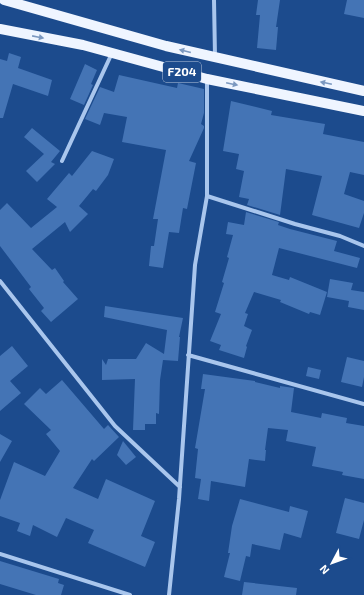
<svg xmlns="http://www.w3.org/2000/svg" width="364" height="595" font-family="'Exo 2',sans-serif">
  <rect width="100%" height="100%" fill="#1c4b8d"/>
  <!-- building -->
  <path fill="#4474b5" d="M258,0H280L276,27H278L276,50L257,48L260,15H256Z
    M347,0H364V18L344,14Z
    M9,53L21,57L18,68L52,80L48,96L13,84L3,118H0V59L7,61Z
    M85,64L97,70L91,84L93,85L84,105L70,99Z
    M119,75L177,88L178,83L204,89V113L201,124L204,126V128L189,161L196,163L187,209L183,208L179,233L169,232L163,268L149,266L151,246H154L158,219H153L166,150L122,142L127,117L104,113L100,125L85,119L100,87L114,92Z
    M231,101L272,111L271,115L325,124L323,134L364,142V175L350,172L344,194L364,201V213L359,228L312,215L322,176L286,169L280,215L247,205L249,199L239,197L244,171L236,169L239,154L223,151Z
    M32,128L60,151L51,162L55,164L37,182L26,171L44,154L24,137Z
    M92,151L114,159L108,175L96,191L93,189L79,206L88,214L70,232L65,222L32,249L52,270L55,268L64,281L63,282L78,299L51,322L41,311L44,308L29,289L31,287L0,246V210L7,203L31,228L57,207L47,199L69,173L72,176Z
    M246,212L279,222L278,225L290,229L337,241L334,251L360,258L357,268L279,248L272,275L289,280L290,277L327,292L320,315L310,312L309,314L280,302L281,300L254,292L245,313L248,314L244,326L252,330L246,346L247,347L244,358L219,350L221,345L210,341L221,314L215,312L224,283L222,282L229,258L227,257L233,235L226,234L228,222L244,225Z
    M330,279L353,283L351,290L364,292V310L348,307L349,301L327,297Z
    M105,306L183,318L179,337H180L178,361L163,360L160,380L159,414L156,413V424H145V430H133L135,379L102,380V359L106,365L108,359H136L146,343L164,354L167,330L104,317Z
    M12,346L28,366L10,381L21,393L0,411V356Z
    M347,357L364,361V377L362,387L341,382Z
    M308,367L321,370L319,379L306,376Z
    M203,374L255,381V382L280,388V386L294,388L291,412L321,418L322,413L347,418L346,423L364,426V479L342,475L343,472L312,466L316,447L286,441L288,430L268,428L265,450H266L265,461L249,459L245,487L211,481L209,501L198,499L201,479L195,478L198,449L195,448L205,389H201Z
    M62,380L104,429L108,425L119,437L94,461L92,459L73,488L98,499L106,479L155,501L141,536L155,542L145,567L88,543L94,530L66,518L57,537L33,525L30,536L17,531L20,523L0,516V500L14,462L45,476L60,451L46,434L51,430L24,404L40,388L46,394Z
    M0,434L12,441L0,462Z
    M123,441L136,457L126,465L117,455Z
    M345,498L364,503V520L359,539L336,533Z
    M240,499L289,512L290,506L308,511L301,538L284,533L280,550L252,544L250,557L246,556L240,581L224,577L230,553H228L232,526Z
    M0,561L59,579L58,583L64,585L61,595H36L0,584Z
    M244,582L297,588L296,595H242Z"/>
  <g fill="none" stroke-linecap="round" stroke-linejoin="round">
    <!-- minor -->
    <path stroke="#a9c6ed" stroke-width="4" d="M214,0L215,56
      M62,161L112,53
      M207,196L295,224L340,236L364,246
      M0,281L115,426L180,487
      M188,355L364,404
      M0,554L130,595
      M169,595L179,499L195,265L207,196V79"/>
    <!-- primary -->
    <path stroke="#eff5ff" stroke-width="10" d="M4,0L166,46L364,91
      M0,29L83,45L207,79L364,111"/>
  </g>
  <!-- one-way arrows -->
  <defs><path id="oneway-solid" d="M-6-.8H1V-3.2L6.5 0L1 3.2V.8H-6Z"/></defs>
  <g fill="#7b98c0">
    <use href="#oneway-solid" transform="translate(38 37) rotate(11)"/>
    <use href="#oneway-solid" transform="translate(185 51) rotate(-166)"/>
    <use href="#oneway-solid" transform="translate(326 83) rotate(-168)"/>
    <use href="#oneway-solid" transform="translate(232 84) rotate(12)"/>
  </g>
  <g text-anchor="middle" stroke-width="4" stroke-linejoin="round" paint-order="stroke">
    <!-- shield labels -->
    <rect fill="#1c4b8d" stroke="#bbc9dd" stroke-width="1" x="163" y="62" width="38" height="20" rx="3"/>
    <g font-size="12" font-weight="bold" fill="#fff">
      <text x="182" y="76">F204</text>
    </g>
  </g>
  <!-- north arrow -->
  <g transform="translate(332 563) rotate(229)" stroke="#1c4b8d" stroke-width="3" paint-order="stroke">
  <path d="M0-3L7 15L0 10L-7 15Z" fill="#ffffff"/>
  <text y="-6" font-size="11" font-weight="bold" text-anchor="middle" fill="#ffffff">N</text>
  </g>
</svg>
